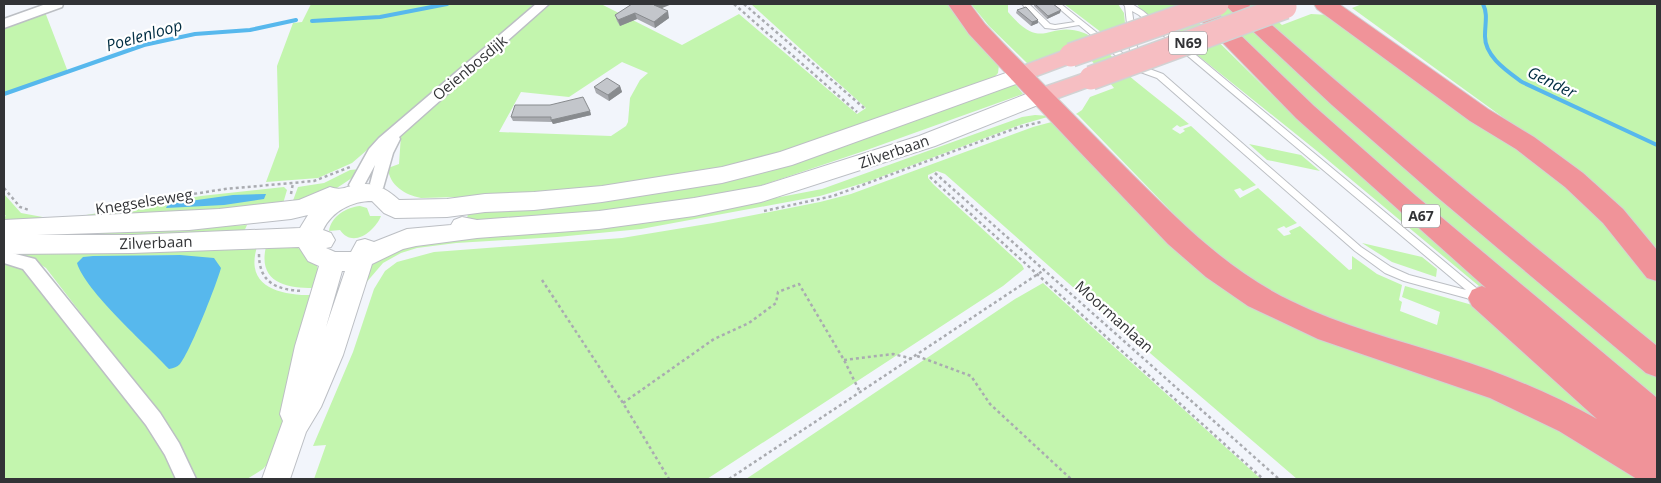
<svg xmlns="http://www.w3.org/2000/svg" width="1661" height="483" font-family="'Open Sans',sans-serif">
  <rect width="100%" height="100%" fill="#f2f5fb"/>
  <!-- green -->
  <path fill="#c3f5ae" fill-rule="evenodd" d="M311,4H537L352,163L318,178L266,182L279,147L277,66L293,23L302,22Z
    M547,4H601L682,45L739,14L857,114L866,108L751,4H951L999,65L998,73L993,79L789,150L717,169L634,184L528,195L421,198C405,195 389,185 388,168L399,164L401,135L414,120L490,57ZM622,62L648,73L640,80L630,98L628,122L626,126L611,136L499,132L521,92L569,97Z
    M971,4H1008V12C1044,54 1047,19 1084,33C1099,38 1121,69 1134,80C1152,95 1171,109 1189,124L1180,127L1177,125L1172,129L1180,134L1185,131L1183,129L1191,126L1256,185L1243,191L1240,188L1234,190L1240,198L1258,188L1297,223L1286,228L1284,226L1277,229L1284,236L1291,234L1289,231L1300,226L1349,270L1352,269V256L1377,274L1402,285L1399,300L1402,302L1400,311L1437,325L1440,312L1402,297L1405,286L1483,308L1657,457V467L1621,442L1317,318L1251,280L1197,238L1078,115L1076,114L1082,110L1090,97L1114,88L1082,49L1030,66L989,26Z
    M1064,4H1118L1124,13L1127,44L1114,42Z
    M1137,4H1180L1294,116L1564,357L1317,151L1140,9Z
    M1203,4H1225L1612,337L1657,374V404L1312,108Z
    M1247,4H1258L1282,25L1311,14L1329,15L1531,153L1650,267L1657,277V351C1518,238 1379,125 1247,4Z
    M1362,4H1657V252L1620,210L1555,155L1352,8Z
    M45,12L68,72L4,93V26Z
    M1015,84L1023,94L864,151L748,190L670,205L466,222L469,210L663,191Z
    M1035,115L1051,116L1023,124L867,182L820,196L641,229L557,237L456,243L417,248L401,253L383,263L365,284L369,268L373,263L400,246L686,215L822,189L1022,117Z
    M1059,120L1195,266L1478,386L1609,451L1650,479H1297L1067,282L945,174L937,171L928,175V178L933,184L1022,265L1024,269L1003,286L707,479H314L326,445L313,446L353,352L374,289L385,271L397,262L434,252L622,238L713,223L820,202L851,194L1033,127Z
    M1249,144L1301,155L1320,171L1267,160Z
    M361,169C343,189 316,198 291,206L298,187L324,183L350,170Z
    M284,187L287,190L282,207L4,226V217L6,216L4,214V194L21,213L48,218L74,217L201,196Z
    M360,206L367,208L370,216H381C375,231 353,249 340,230L329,231C331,216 347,207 360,206Z
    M247,225L242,236L4,241V233L37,229L74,233Z
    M267,243C299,245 321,250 320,288C288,289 255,284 267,243Z
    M1362,243L1422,257L1437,269L1436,277L1392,262Z
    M258,244C242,289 283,296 318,295L289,406L270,461L263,469L247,479L195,478L170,429L46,268L27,256L4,254V249H117ZM180,255L159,358L83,257Z
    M4,264L30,271L159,442L176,479H4Z
    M1043,283L1261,479H746L1015,299Z"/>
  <!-- water -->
  <path fill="#57b8ed" d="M266,194L264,199L224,205L166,208L168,204L233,195Z
    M180,255L214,258L221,268C216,286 190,352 180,364C177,367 174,368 169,369C147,345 85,291 77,263L83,257L93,256Z"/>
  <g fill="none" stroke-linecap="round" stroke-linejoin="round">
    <!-- stream -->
    <path stroke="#57b8ed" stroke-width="4" d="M1483,4C1488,14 1485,24 1485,35C1484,56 1507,71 1522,82L1657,145
      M312,21L380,17L447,4
      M4,94L144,45L195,34L250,30L296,20"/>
    <!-- lane casing -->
    <g stroke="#bcbfc4" stroke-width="2">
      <path id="lane" d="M1022,4H1029L1050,24L1055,25L1075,22L1054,4H1061L1131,60L1125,6L1123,4H1132L1143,11L1481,292L1486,298L1484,301L1481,302L1404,281L1385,273L1355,251L1157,78L1132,69L1079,25L1055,29L1045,28ZM1132,11L1139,15L1466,290L1409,275L1391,267L1361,247L1163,74L1136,64L1139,62Z"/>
    </g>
    <!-- street casing -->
    <g stroke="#bcbfc4" stroke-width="3">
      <path id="street" d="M46,4H63L62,7L4,28V19Z
        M536,4H549L399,137L400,139L393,153L383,188L378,190L373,188L370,184L375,165L362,189L357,191L352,189L349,185L369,149L379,138Z
        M4,251L35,259L160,413L179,443L196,479H176L165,455L146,425L23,269L4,263Z"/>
    </g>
    <!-- secondary casing -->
    <g stroke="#bcbfc4" stroke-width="2">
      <path id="secondary" d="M1020,68L1027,70L1030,75L1027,80L792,165L722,183L602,202L534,210L485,212L447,217L395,218L384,213L372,201C352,201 332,211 323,230L331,233L335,240L331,247L326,248L335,252H351L357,241L365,239L374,242L407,229L451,225L454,220L462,217L477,220L599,211L694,198L761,186L919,136L1034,91L1041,89L1048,91L1051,96L1048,101L935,146L761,202L694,216L599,229L477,238L416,246L403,249L372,264L343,355L321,407L306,432L290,479H262L283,421L280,414L295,346L319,266L308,261L299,247L132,253L4,254V220L219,209L299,200L330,187C341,191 345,187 356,185C374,181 387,189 399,200L447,199L485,194L534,192L602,186L722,167L780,152ZM308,215L300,228L132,235H37L189,230L291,219ZM342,271H345L326,327Z"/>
    </g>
    <!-- primary casing -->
    <g stroke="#d2d2d3" stroke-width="3">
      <path id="primary" d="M1071,48L1079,50L1082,55L1079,60L1020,82L1012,80L1009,75L1012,70Z
        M1091,71L1099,73L1102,78L1099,83L1041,104L1033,101L1030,96L1033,91Z"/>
    </g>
    <!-- highway casing -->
    <g stroke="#d2d2d3" stroke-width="2">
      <path id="highway" d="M948,4H970L985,24L1003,43C1046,87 1089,131 1133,175C1181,223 1229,271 1291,301C1342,326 1397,340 1451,357C1502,373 1550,393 1597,419L1472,306L1468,298L1472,290L1482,286L1486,288L1296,118L1185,4H1208L1314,106L1416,196L1657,398V479H1637L1559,431L1490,398L1318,339L1248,306L1206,277L1168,244L1078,150L969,34Z
        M1224,4H1248C1381,122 1519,234 1657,346V377L1646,373L1436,196L1332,105Z
        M1314,4H1339L1488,109L1534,137L1583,173L1623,209L1657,250V281L1647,278L1603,223L1565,187L1516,149L1470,121L1317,9Z"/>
    </g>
    <!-- path -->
    <path stroke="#a9abb0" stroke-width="2.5" stroke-dasharray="3 3" stroke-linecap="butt" d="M734,4L857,112
      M744,4L864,108
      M935,173L1279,479
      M930,177L1263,479
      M4,188L20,207L29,210
      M291,194L293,183
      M123,205L225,189L314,181L350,167
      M764,211L833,196L1019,127L1041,122
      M259,254C259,283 277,290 303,291
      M542,280L623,403L669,479
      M917,356L971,376L990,404L1071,479
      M844,360L893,354L913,359
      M623,403L714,339L749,323L776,303L778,292L799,284L844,360L860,392
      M729,479L1044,270"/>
    <!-- lane -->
    <use href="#lane" fill="#fff" fill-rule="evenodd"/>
    <!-- street -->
    <use href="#street" fill="#fff" fill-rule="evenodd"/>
    <!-- secondary -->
    <use href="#secondary" fill="#fff" fill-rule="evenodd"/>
    <!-- primary -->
    <use href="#primary" fill="#f6bec2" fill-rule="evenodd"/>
    <!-- highway -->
    <use href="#highway" fill="#f09399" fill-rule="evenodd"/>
    <!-- primary-bridge casing -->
    <g stroke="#d2d2d3" stroke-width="26" stroke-linecap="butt">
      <path id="primary-bridge" d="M1071,55L1217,4
        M1091,78L1285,7"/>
    </g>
    <!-- primary-bridge -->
    <use href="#primary-bridge" stroke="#f6bec2" stroke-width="23"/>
  </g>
  <!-- wall -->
  <path fill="#a8aaaf" d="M1034,4H1053L1060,13L1047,19L1034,6Z
    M661,8L669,18L655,28L637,19L620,26L617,21L615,15Z
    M1017,10L1038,23L1031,26L1016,13Z
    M620,86L622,92L609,101L596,93L594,87Z
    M590,111L591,115L553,124L552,122L513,121L511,117Z"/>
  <!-- shaded-wall -->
  <path fill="#888b8e" d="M656,4H672L655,11L654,5Z
    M1061,10L1060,13L1047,19L1048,16Z
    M668,11L669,18L655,28L654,22Z
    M635,13L637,19L620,26L618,20Z
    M1038,20V23L1031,26L1032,22Z
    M620,86L622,92L609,101L608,95Z
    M590,111L591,115L553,124L551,120Z"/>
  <!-- building -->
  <path fill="#c3c6cb" stroke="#888b8e" d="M632,4H656L654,5L668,11L654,22L635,13L618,20L615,15Z
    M1035,4H1053L1061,10L1048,16Z
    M1026,7L1038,20L1032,22L1017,10Z
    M607,78L620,86L608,95L594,87Z
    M583,97L590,111L551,120V117H511L515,105H550Z"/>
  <g text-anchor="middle" stroke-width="4.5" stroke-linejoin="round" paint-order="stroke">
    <!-- shield labels -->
    <g fill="#fff" stroke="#707072" stroke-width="1">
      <rect x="1169" y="31.5" width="38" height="23" rx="4"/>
      <rect x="1402" y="204.5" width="38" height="23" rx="4"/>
    </g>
    <g font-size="14" font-weight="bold" fill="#323336">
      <text x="1188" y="48">N69</text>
      <text x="1421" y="221">A67</text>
    </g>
    <!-- street labels -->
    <g font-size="15" fill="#323336" stroke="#fff">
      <text transform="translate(470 68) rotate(-40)" y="5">Oeienbosdijk</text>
      <text transform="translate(894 152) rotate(-19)" y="5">Zilverbaan</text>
      <text transform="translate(144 202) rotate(-9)" y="5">Knegselseweg</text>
      <text transform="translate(156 243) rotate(-2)" y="5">Zilverbaan</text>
      <text transform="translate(1114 317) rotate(42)" y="5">Moormanlaan</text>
    </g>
    <!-- water labels -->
    <g font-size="16" font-style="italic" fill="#002d42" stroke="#fff">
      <text transform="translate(144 35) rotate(-16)" y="6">Poelenloop</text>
      <text transform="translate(1552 82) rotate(26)" y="6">Gender</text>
    </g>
  </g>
  <!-- border -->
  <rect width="1661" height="483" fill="none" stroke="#323336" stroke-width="10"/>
</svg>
